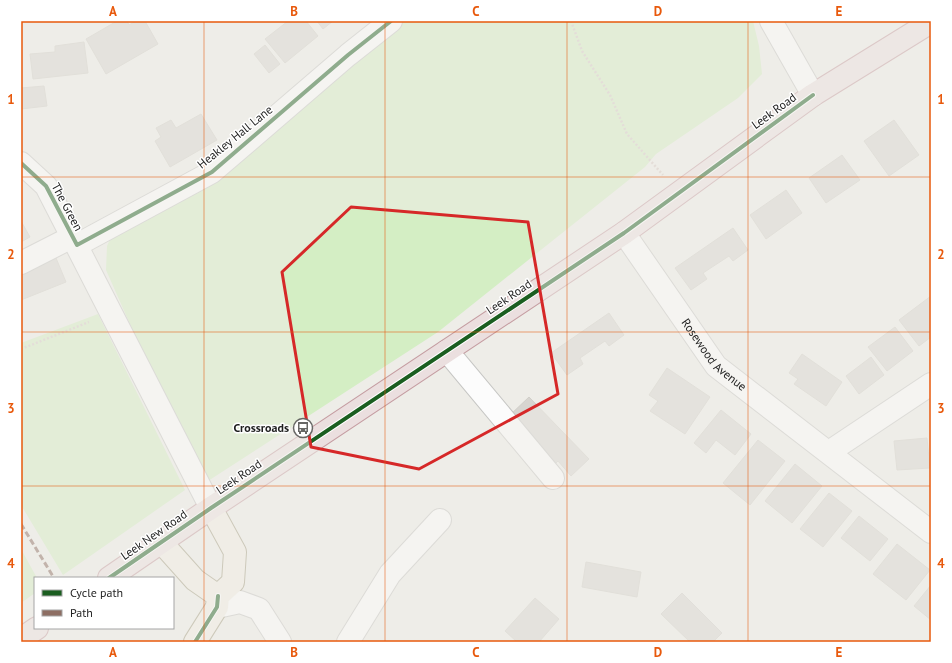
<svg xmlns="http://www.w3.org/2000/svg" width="952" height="663" font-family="'PT Sans',sans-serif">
  <rect width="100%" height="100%" fill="#eeede8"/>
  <!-- grass -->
  <path fill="#d4eec4" d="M402,21H753L759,46L762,74L738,98L656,154L645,167L438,332L208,481L148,365L106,270L107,246L114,231L317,90Z
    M98,314L185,490L63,575L21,505V343Z
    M21,549L37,578H35V593L21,603Z"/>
  <!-- building -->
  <path fill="#d7d5d0" stroke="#d1cfc9" d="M117,21H127L129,25L136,21H145L158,44L106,74L86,39Z
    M288,21H306L318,36L285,63L265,39Z
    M317,21H333L323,29Z
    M84,42L88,73L33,79L30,54L55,52V46Z
    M265,45L280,64L269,73L254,54Z
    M44,86L47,106L21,109V88Z
    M201,114L217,140L170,167L155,141L161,137L156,128L171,120L176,128Z
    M894,120L919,155L889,176L864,141Z
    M842,155L860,180L826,203L809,178Z
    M786,190L802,213L766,239L750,215Z
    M21,221L30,237L21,242Z
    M733,228L748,250L733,261L729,256L703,273L707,279L691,290L675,268Z
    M56,258L66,282L21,300V273Z
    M931,296V337L919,346L899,320Z
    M609,313L624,335L609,346L605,341L580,358L583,364L567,375L551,353Z
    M895,327L913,351L887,371L868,347Z
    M802,354L842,382L826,406L794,384L798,379L789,373Z
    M871,357L884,375L859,394L846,376Z
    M667,368L710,397L685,434L650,411L658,401L649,395Z
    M529,397L589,459L571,476L558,461L555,464L509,416Z
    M721,410L751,434L735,455L716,440L706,453L694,443Z
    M927,438L930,468L897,470L894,441Z
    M758,440L785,461L750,505L723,483Z
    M795,464L822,486L792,523L765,501Z
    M829,493L852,511L823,547L800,529Z
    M859,516L888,539L870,561L841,538Z
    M897,544L930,570L906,600L873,574Z
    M586,562L641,572L637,597L582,587Z
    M931,585V620L914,606Z
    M682,593L722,633L713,642H690L661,614Z
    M535,598L559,619L539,642H517L505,631Z"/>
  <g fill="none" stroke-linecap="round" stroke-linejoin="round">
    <!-- minor casing -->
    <g stroke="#c6c6c4" stroke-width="24">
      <g id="minor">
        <path d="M771,21L813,95"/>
        <path d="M21,163L46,186L211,508"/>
        <path id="s1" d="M624,233L716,366L931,532"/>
        <path d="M77,245L212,172L348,55L391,21"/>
        <path d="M21,263L72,237"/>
        <path d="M447,351L553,478"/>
        <path d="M829,452L931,384"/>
        <path d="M217,607L240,602L259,609L280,642"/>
        <path d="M348,642L390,574L440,520"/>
      </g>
    </g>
    <!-- major casing -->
    <g stroke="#a49e84" stroke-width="24">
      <path id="major" d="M161,542L195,580L218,596
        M195,642L217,607L218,596L233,582L235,552L211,508"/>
    </g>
    <!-- highway casing -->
    <g stroke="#c59da2" stroke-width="24">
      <path id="highway" d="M109,578L211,508L624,233L813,95L931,22
        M21,639L37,628"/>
    </g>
    <!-- path -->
    <path stroke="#d7cbc6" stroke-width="2.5" stroke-dasharray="2 2" stroke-linecap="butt" d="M571,21L582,51L610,95L627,134L663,175
      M21,349L89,322"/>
    <!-- minor -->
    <use href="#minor" stroke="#fcfcfc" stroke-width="22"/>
    <!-- major -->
    <use href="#major" stroke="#f1eee5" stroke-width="22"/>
    <!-- highway -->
    <use href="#highway" stroke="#ebdfdf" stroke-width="22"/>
    <!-- quiet -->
    <path stroke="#8d6e63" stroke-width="3" stroke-dasharray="6 3" stroke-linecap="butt" d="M21,524L54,578"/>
    <!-- cycleway casing -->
    <g stroke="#fff" stroke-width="6">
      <path id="cycleway" d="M21,163L46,186L77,245L212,172L348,55L391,21
        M109,578L211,508L624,233L813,95
        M195,642L217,607L218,596"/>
    </g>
    <!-- cycleway -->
    <use href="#cycleway" stroke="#1b5e20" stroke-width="4"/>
  </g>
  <!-- marked area -->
  <path d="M0 0H952V663H0ZM351,207L528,222L558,394L419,469L311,447L282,272Z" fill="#eeede8" fill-opacity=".55" fill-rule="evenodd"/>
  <path fill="none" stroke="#d62828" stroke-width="3" stroke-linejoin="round" d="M351,207L528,222L558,394L419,469L311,447L282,272Z"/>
  <!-- grid -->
  <path fill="none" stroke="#e8590c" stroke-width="1" stroke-opacity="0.55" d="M204,21V642M385,21V642M567,21V642M748,21V642M21,177H931M21,332H931M21,486H931"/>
  <!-- icons -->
  <defs>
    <g id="bus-ring" transform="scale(1)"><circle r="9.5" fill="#fff" stroke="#676765" stroke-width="1.5"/><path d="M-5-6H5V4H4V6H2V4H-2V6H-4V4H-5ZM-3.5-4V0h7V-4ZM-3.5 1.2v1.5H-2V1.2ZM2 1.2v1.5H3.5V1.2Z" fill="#676765"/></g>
  </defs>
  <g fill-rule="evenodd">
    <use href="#bus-ring" x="303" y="428"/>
  </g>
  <g text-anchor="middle" stroke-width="3" stroke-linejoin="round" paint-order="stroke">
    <!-- street labels -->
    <g font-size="12" fill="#1f1f1f" stroke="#fff">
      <text transform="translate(774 111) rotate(-36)" y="4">Leek Road</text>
      <text transform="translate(235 137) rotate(-39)" y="4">Heakley Hall Lane</text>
      <text transform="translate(67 207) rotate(62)" y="4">The Green</text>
      <text transform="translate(509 297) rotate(-34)" y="4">Leek Road</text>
      <text dy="4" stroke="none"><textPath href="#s1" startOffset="152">Rosewood Avenue</textPath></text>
      <text transform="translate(239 477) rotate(-34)" y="4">Leek Road</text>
      <text transform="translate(154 535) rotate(-35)" y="4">Leek New Road</text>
    </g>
    <!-- poi labels -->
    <g font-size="12" font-weight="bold" fill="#1f1f1f" stroke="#fff" text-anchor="end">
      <text x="289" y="432">Crossroads</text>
    </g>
  </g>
  <!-- border -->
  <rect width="952" height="663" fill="none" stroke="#ffffff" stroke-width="44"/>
  <!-- legend -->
  <rect x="34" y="577" width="140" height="52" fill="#ffffff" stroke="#a5a5a5"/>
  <rect x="42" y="590" width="20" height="6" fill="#1b5e20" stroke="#a5a5a5"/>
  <text x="70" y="597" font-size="12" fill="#1f1f1f">Cycle path</text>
  <rect x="42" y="610" width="20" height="6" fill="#8d6e63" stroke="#a5a5a5"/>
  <text x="70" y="617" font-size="12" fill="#1f1f1f">Path</text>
  <rect x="22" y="22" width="908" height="619" fill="none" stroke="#e8590c" stroke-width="1.5"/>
  <g font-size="13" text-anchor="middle" font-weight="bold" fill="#e8590c">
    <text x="113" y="16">A</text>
    <text x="294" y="16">B</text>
    <text x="476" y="16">C</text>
    <text x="658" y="16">D</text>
    <text x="839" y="16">E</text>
    <text x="11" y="104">1</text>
    <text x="941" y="104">1</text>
    <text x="11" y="259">2</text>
    <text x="941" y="259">2</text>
    <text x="11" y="413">3</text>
    <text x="941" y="413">3</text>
    <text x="11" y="568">4</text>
    <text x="941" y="568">4</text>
    <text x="113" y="657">A</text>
    <text x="294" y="657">B</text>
    <text x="476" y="657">C</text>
    <text x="658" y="657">D</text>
    <text x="839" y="657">E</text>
  </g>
</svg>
